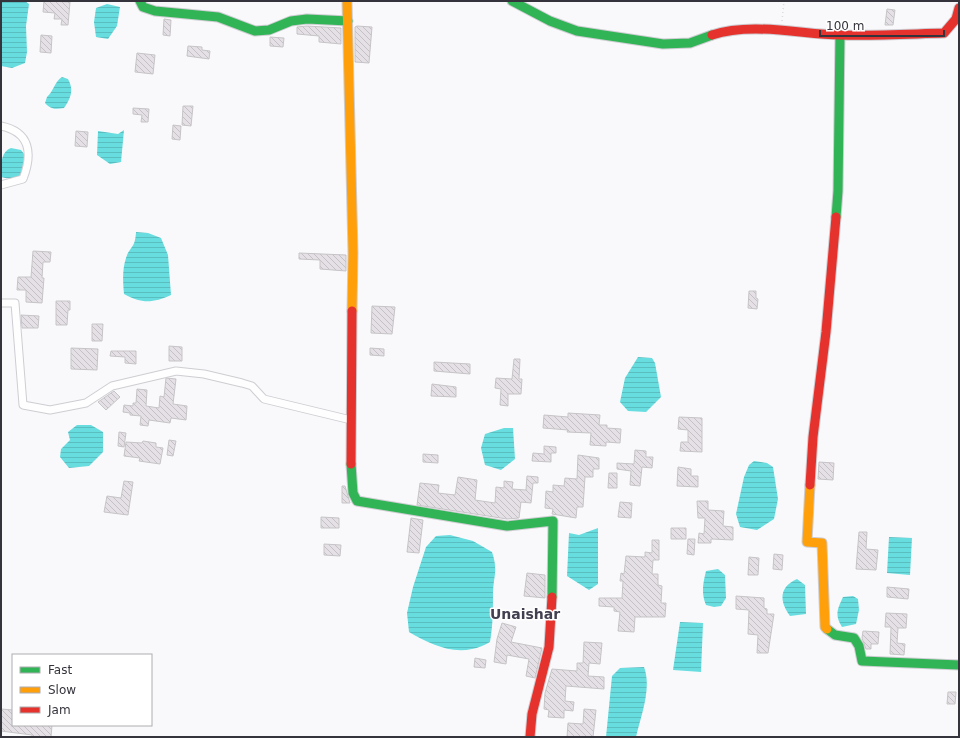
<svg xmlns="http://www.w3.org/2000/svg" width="960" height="738" font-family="'DejaVu Sans',sans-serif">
  <defs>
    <pattern id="water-rules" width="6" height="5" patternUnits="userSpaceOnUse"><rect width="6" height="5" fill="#67dddf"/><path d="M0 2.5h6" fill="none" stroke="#5abec0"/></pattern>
    <pattern id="building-back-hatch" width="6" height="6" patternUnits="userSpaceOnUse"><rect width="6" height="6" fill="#e4e0e5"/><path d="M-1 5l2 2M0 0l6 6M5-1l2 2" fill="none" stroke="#c4c1c5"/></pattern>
  </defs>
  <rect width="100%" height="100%" fill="#f9f9fb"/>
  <!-- water -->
  <path fill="url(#water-rules)" d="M1,1H25L29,4L26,26L27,52L25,63L12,68L1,66Z
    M107,4L120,7L117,26L108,39L96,37L94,22L96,8Z
    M62,77L68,79C74,90 71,98 64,108C56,109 51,110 45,103L47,97C54,91 54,82 62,77Z
    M124,130L121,162L110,164L97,155L98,131L118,134Z
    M11,148L21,150L25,155L21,175C14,179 8,179 1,177C1,166 0,152 11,148Z
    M136,232L148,233L161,238L168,255L171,295C153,303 142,304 124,294C123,283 122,270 126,258C130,246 135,249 136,232Z
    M638,357L652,358L655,363L661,397L646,412L628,411L620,402L625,378Z
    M77,425H91L103,432V452L89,466L69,468L60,457L61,449L70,440L68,432Z
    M504,428H513L515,459L501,470L485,465L481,448L485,434Z
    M754,461L767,463L773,467L778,499L774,519L757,530L740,527L736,514L744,477L749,465Z
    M598,528V584L589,590L567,576L569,533L579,535Z
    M450,535L473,541L492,552C498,570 494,574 493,592C493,609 493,625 490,642C485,645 478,648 472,649C450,654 428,643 409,632L407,613L413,587L426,547L436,536Z
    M889,537L912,538L910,575L887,573Z
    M718,569L725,575L726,598L721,606L714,607L706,605C701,593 703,583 706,571Z
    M797,579L805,585L806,614L790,616C779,601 779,587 797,579Z
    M853,596L858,599L859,610L856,624L842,627C834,615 838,608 843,597Z
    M680,622L703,623L701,672L673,670Z
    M644,667C652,688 641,715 636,737H606L612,676L620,668Z"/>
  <!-- building -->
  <path fill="url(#building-back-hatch)" stroke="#c7c4c7" d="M44,1L70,2L68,25H61L62,19H54L55,13L43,12Z
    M887,9L895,10L893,25H885Z
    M164,19L171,20L170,36L163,35Z
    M307,26L341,28V44L319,42V36L297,34V27Z
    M357,26L372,27L369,63L355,62V27Z
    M41,35L52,36L51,53L40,52Z
    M270,37L284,38L283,47L270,46Z
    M188,46L202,47V50L210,51L209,59L187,56Z
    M137,53L155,55L153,74L135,72Z
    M183,106H193L191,126L182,125Z
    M133,108L149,109L148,122H141L142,115L133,114Z
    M173,125L181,126L180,140L172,139Z
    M76,131L88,132L87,147L75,146Z
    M33,251L51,252L50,262H43L42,278H44L42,303L26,302V290H17L18,277H31Z
    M299,253L346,255V271L320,269V260L299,259Z
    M749,291H756V298L758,299L757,309L748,308Z
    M56,301H70V310H68L67,325H56Z
    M372,306L395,307L392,334L371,333Z
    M21,315L39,316L38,328H22Z
    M92,324H103L102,341H92Z
    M169,346L182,347V361H169Z
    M71,348L98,349L97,370L71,369Z
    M370,348L384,349V356L370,355Z
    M111,351H136V364L125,363V357L110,356Z
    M514,359H520L519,379H522L521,394H508V406L500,405L501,389L495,388L496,378L512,379Z
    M434,362L470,364V374L434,371Z
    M166,378L176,379L173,404L187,406L186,420L171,418L170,423L149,420L148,426L140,425L141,416L130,415V413L123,412L124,405L133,406V403H136L137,389L147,390L146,406L159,408L160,396L164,397Z
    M432,384L456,387V397L431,396Z
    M114,391L120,397L106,410L98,402Z
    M568,413L600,415L599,425H607V428L621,429L620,443L606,442V446L590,445L591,433L567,432L568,430L543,428L544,415L568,417Z
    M679,417L702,418V452L680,451L681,442H688V430L678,429Z
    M119,432L126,433L124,447L118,446Z
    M169,440L176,441L173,456L167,455Z
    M143,441L156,443V447L163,448L160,464L139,461L140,458L124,456L126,442L142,443Z
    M544,446L556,447V453H551V462L532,461L533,453L544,454Z
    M635,450L646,451V457H653L652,468L642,467L640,486L630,485L631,471L617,469V463L634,464Z
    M423,454L438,455V463L423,462Z
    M578,455L599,458V469H593V477H585L583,507H577L576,518L552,514L553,509L545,508L546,491L553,492V485L564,486L565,478L577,479Z
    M819,462L834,463L833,480L818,479Z
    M678,467L691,469V476H698V487L677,486Z
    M609,473H617V488H608Z
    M527,476L538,477V483H533L531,503L521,502L519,518L507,519L417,505L420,483L439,485L438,493L455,495L458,477L477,480L475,500L495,503L496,487L504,488V481L513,482L512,489L526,490Z
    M124,481L133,482L128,515L104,512L107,496L121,498Z
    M342,486H345L350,503H342Z
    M697,501H708V510L724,511L723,526L733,527V540L711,539V543H698L699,533L704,534L705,518H698Z
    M620,502L632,503L631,518L618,517Z
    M321,517L339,518V528H321Z
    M411,518L423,520L419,553L407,552Z
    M671,528H686V539H671Z
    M859,532H867L866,549L878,550L876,570L856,569Z
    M688,539H695L694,555L687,554Z
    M652,540H659V560H653L652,574H658V585L662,586L661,603H666L665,617H635L634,632L618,631L620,612L614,611V607L599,606V598H622L623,581H620L621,573L624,574L626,556L645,557V552L652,553Z
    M324,544L341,545L340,556L324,555Z
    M774,554L783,555L782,570L773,569Z
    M749,557L759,558L758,575H748Z
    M527,573L545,575V598L524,596Z
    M887,587L909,589L908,599L887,597Z
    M736,596L764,598V608L767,609V614H774L768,653H757L758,635L748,634L749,610L736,609Z
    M886,613L907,614L906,628H898L897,643L905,644L904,655L890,654L891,627H885Z
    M502,623L516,627L511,642L542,648L535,678L526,676L529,659L507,655L506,664L494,662L497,639Z
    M863,631L879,632L878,644H871V649H866L862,638Z
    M584,642L602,643L600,664L589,663L588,676L604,677V689L566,686L565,701L574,702L573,711L564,710V718L548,717L549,710L544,709L545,693L552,669L577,671V663H583Z
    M475,658L486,660L485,668L474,667Z
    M948,692H956L955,704H947Z
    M1,709L13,710V725H52L51,737H32V735L1,731Z
    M584,709L596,710L593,737H567L568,723L583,724Z"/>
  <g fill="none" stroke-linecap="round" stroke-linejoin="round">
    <!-- street casing -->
    <g stroke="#cecdd2" stroke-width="9">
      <path id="street" d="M1,126C30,132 33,153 23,179L1,185
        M1,303H15L23,405L50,410L86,403L112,386L176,371L204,374L242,383L252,386L264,399L351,420"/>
    </g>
    <!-- fast casing -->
    <g stroke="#cecdd2" stroke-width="11">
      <path id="fast" d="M140,1L143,7L155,11L218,17L255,31L269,30L291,21L307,19L348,21
        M512,1L550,21L577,31L663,44L690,43L712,35
        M836,217L838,191L840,35
        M351,464L353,493L357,501L507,526L553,521L552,597
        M827,629L835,635L854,638L859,646L862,661L959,665"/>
    </g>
    <!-- slow casing -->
    <g stroke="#cecdd2" stroke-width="11">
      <path id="slow" d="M347,1L353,253L352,311
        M810,485L807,542L822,543L825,627L827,629"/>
    </g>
    <!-- jam casing -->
    <g stroke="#cecdd2" stroke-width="11">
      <path id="jam" d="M712,35C751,22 800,34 840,35C875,36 909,34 944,33L956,19L959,8
        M351,464L352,311
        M810,485L813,437L826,332L836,217
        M530,737L532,714L549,647L552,597"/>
    </g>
    <!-- path -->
    <path stroke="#dbdbdc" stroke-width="1.5" stroke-dasharray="1 3" stroke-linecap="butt" d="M782,21L784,1"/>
    <!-- street -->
    <use href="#street" stroke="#fefefe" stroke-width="7"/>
    <!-- fast -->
    <use href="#fast" stroke="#30b455" stroke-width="9"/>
    <!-- slow -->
    <use href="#slow" stroke="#ff9f0a" stroke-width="9"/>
    <!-- jam -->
    <use href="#jam" stroke="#e5322d" stroke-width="9"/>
  </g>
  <g text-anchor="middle" stroke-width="3" stroke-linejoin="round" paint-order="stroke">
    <!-- quarter labels -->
    <g font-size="14" font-weight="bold" fill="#424050" stroke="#fff">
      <text x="525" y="619">Unaishar</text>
    </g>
  </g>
  <!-- border -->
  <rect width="960" height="738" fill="none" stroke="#35343c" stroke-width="4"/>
  <!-- legend -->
  <rect x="12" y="654" width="140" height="72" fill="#ffffff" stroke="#aeaeb1"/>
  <rect x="20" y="667" width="20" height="6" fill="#30b455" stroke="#aeaeb1"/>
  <text x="48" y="674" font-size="12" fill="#35343c">Fast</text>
  <rect x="20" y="687" width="20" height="6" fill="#ff9f0a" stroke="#aeaeb1"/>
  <text x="48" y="694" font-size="12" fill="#35343c">Slow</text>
  <rect x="20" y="707" width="20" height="6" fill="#e5322d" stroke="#aeaeb1"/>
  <text x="48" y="714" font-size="12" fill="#35343c">Jam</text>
  <!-- scale -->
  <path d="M820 30v6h124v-6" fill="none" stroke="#35343c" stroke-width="2"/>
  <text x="826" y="30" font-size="12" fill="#35343c" stroke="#ffffff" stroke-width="3" paint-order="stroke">100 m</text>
</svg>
